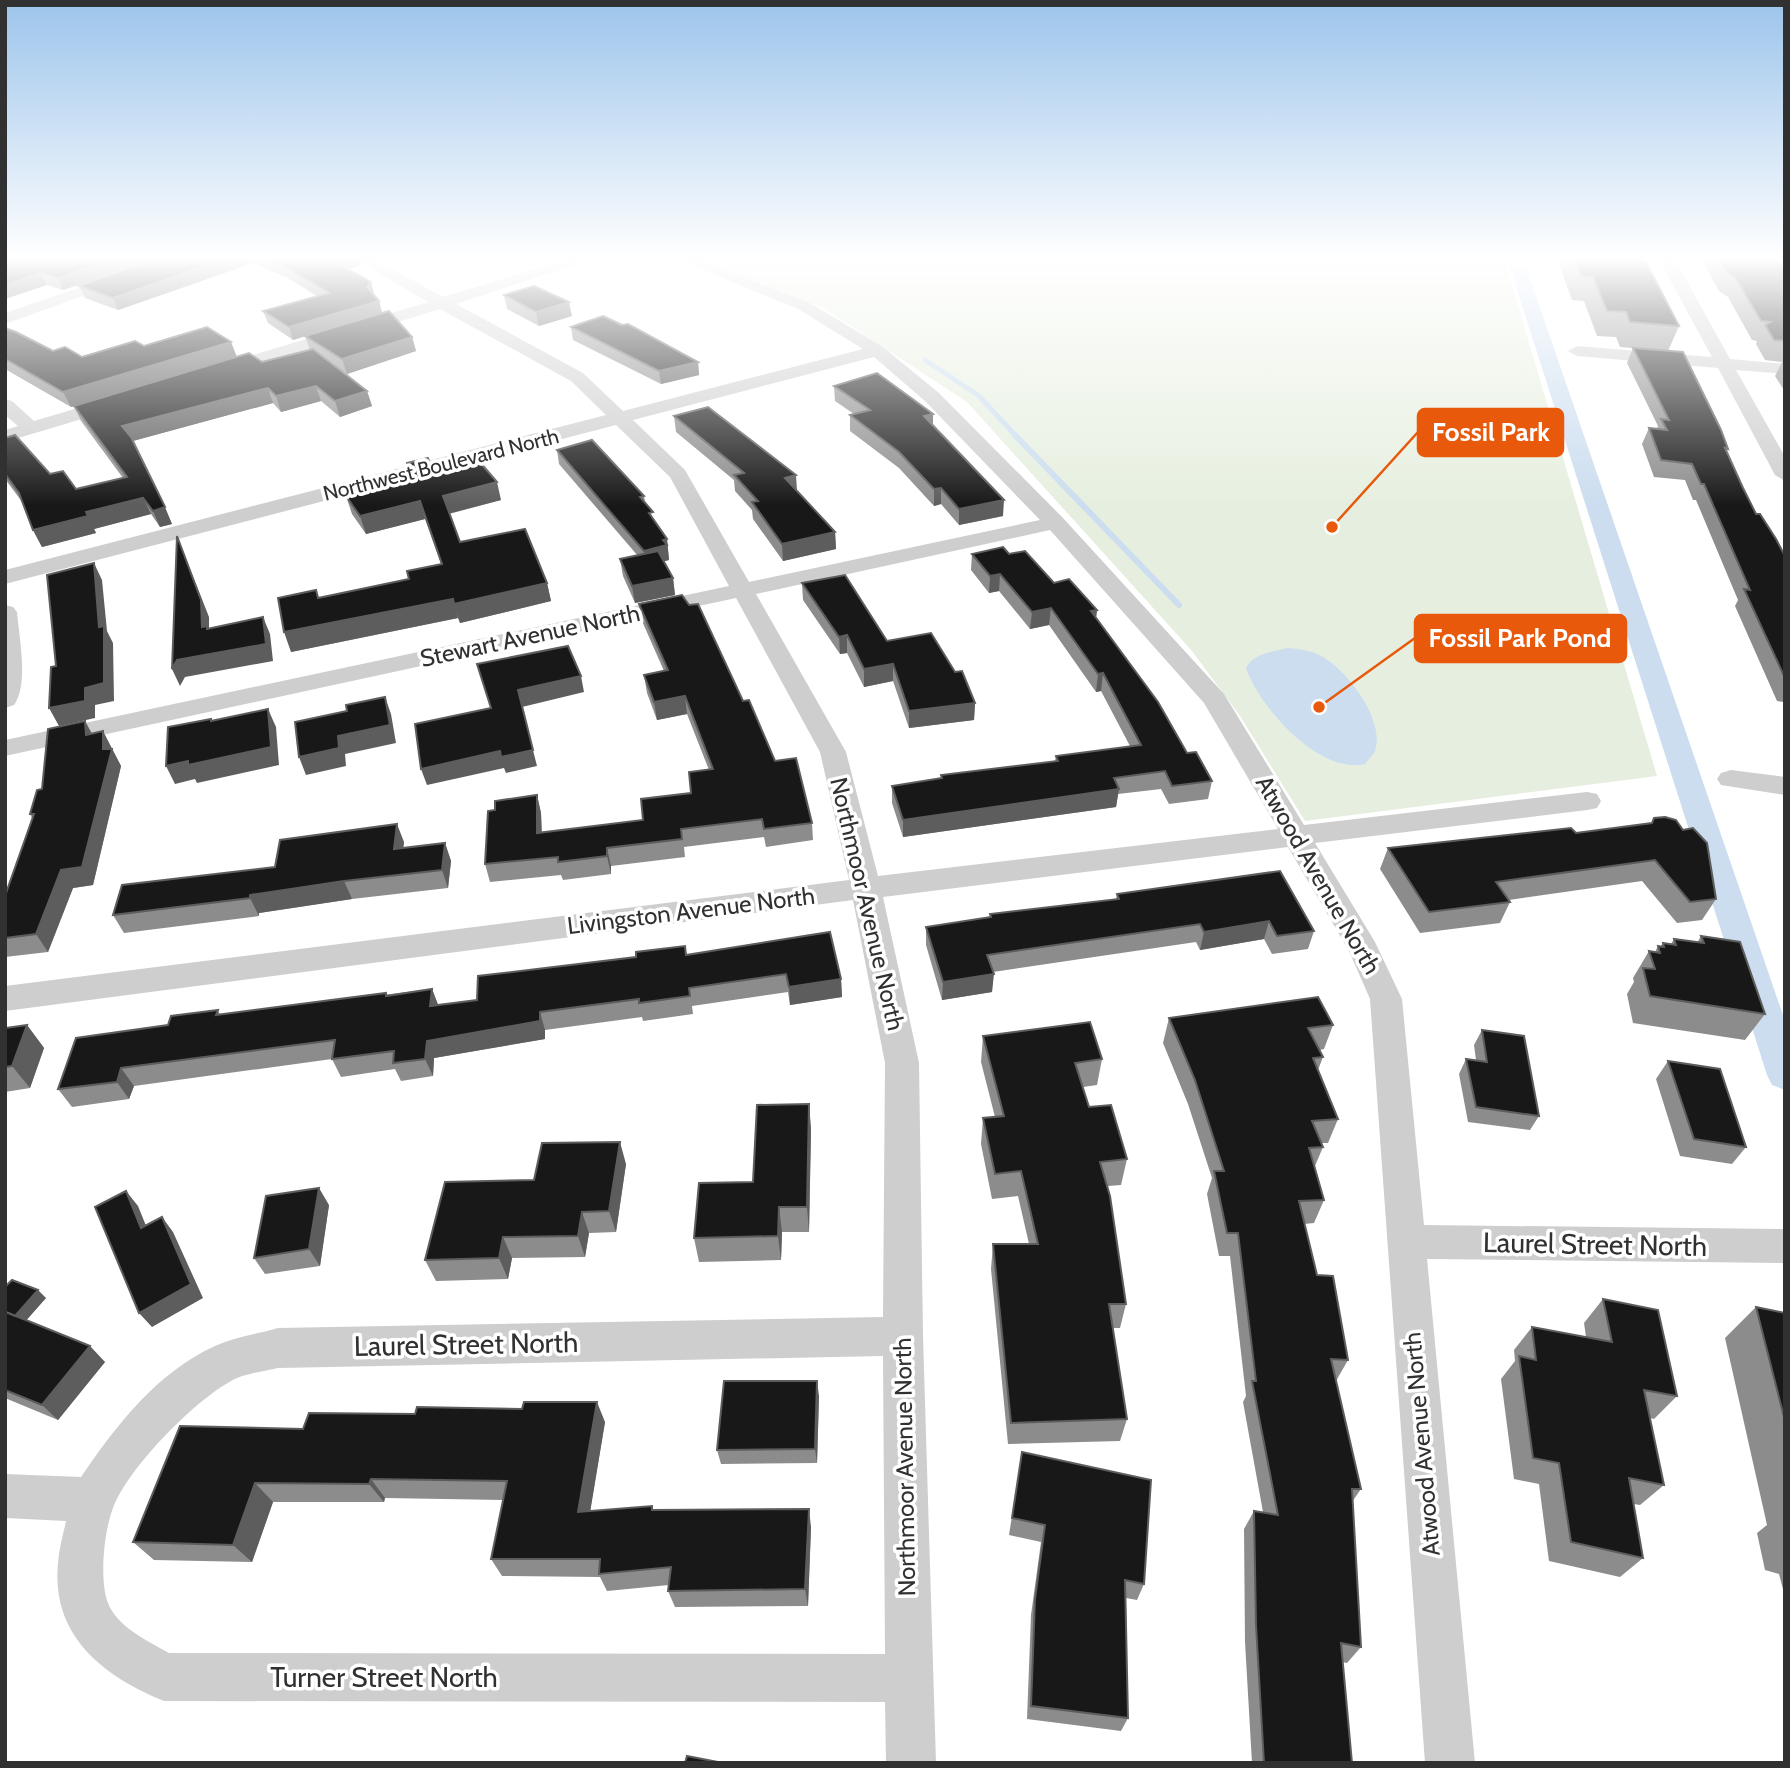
<svg xmlns="http://www.w3.org/2000/svg" width="1790" height="1768" font-family="Cabin,sans-serif">
  <rect width="100%" height="100%" fill="#fff"/>
  <!-- green -->
  <path fill="#e6efdf" d="M697,258H1504L1657,776L1305,821L1240,716L1192,651L967,402L825,309Z"/>
  <!-- water -->
  <path fill="#cbddef" d="M1287,648C1302,649 1316,651 1329,661C1351,677 1385,721 1375,751C1373,755 1368,760 1365,764C1320,775 1259,707 1246,668C1254,653 1271,652 1287,648Z"/>
  <g fill="none" stroke-linecap="round" stroke-linejoin="round">
    <!-- stream-far1 -->
    <path stroke="#cbddef" stroke-width="5" d="M925,360L979,396L1016,436"/>
    <!-- stream -->
    <path stroke="#cbddef" stroke-width="6" d="M1014,434L1179,605"/>
    <!-- canal -->
    <path fill="#cbddef" fill-rule="evenodd" d="M1507,258H1523L1785,1021V1090L1772,1085L1767,1075Z"/>
    <!-- minor -->
    <path fill="#cecece" fill-rule="evenodd" d="M166,258H188L5,324V313Z
      M353,258H372L443,297L572,258H595L456,304L583,373L623,411L863,349L798,309L674,258H695L810,303L883,347L939,393L1063,518L1224,694L1304,825L1587,792L1597,794L1601,801L1597,808L1587,810L1315,843L1375,942L1402,999L1424,1225L1785,1229V1263L1427,1259L1475,1763H1425L1370,999L1349,951L1288,847L883,897L919,1063L923,1336L936,1763H886L885,1702L164,1701C103,1676 51,1636 58,1563C59,1549 63,1535 66,1521L5,1518V1474L81,1477C116,1426 156,1373 215,1346C235,1337 257,1334 278,1328L883,1317L885,1063L853,900L5,1011V986L849,880L820,752L736,598L5,756V740L729,586L670,477L616,425L5,584V570L606,415L571,381L440,309L226,375H214L211,371L214,367L428,302ZM874,357L925,401L1040,520L749,582L685,470L633,420ZM1050,530L1204,703L1278,829L878,876L846,752L756,594ZM883,1356L885,1654L169,1653C148,1641 117,1627 108,1603C99,1580 104,1531 113,1508C128,1468 198,1396 237,1378C249,1373 265,1371 278,1368Z
      M1658,258H1674L1730,359L1785,364V374L1736,370L1785,457V481L1775,475L1718,368L1577,356L1568,351L1577,346L1712,357Z
      M115,397L122,399L124,403L122,407L5,442V430L18,426L5,415V399L12,401L34,421Z
      M5,605L13,607L17,612C19,637 29,684 14,705L5,708Z
      M1731,770L1785,777V795L1721,785L1717,779L1721,773Z"/>
  </g>
  <!-- wall -->
  <path fill="#8c8c8c" d="M5,258H158L63,290L47,285Z
    M158,258H358L360,265L349,269L371,282L374,294V295L379,301L382,313L412,337L416,351L347,374L367,391L372,406L340,417L321,401L281,412L273,403L133,441L172,524L160,527L151,514L94,529L96,533L42,547L33,530L23,503L5,479V438L50,474L76,489L123,478L81,421L74,406L71,407L5,369V328L53,351L82,357L144,346L236,357L262,362L310,350L305,336L293,340L268,323L263,311L317,296L286,277L253,263L118,310L85,298L79,286Z
    M1554,258H1644L1679,326L1668,351L1620,347L1616,337L1597,336L1584,301L1572,300L1558,261Z
    M1701,258H1777L1785,269V392L1775,376L1782,362L1765,360L1756,344L1757,341L1752,340L1728,297L1719,291Z
    M504,295L572,316L539,326L507,309Z
    M571,327L698,362L699,375L661,384L573,340Z
    M1633,348L1728,449L1726,452L1756,514L1785,556V704L1784,702L1777,701L1735,606L1738,600L1696,500H1693L1685,480L1654,477L1642,444L1649,428L1657,429L1658,426L1627,363Z
    M834,386L933,426L1003,516L959,525L941,504L934,506L899,468L850,431V415L854,414L835,401Z
    M674,416L797,491L835,532L836,549L783,561L753,519L752,510L735,491L734,480L676,432Z
    M557,450L644,496L645,502L654,520L667,539L669,560L664,561L673,578L675,595L635,603L623,576L620,559L638,556L559,464Z
    M407,463L501,500L449,514L460,542L547,583L551,601L460,623L458,618L291,652L316,590L319,598L409,579L441,564L425,519L366,534L352,514L346,496L412,480Z
    M972,554H1009L1097,610L1096,617L1187,753L1212,781L1208,799L1169,804L1161,789L1118,794L1116,807L903,837L892,803V786L941,778V775L1055,761L1056,756L1130,746L1101,691L1096,692L1049,625L1030,629L999,591L989,593L971,570Z
    M802,583L887,641L955,672L975,703L974,720L909,728L893,681L864,687L847,653L840,654L803,600Z
    M639,604L743,701L775,761L812,823L813,840L766,847L764,837L684,847L685,857L611,866V874L563,880L561,875L490,882L485,864L537,795L541,813L542,832L643,820L691,793L709,770L687,714L657,720L647,693L644,675L664,671L642,621Z
    M92,734L113,749V751L121,766L93,885L73,888L48,952L5,957V896L32,818L30,814L42,789Z
    M1651,823L1716,899L1702,920L1677,923L1642,881L1509,900L1510,902L1500,923L1420,933L1380,869L1388,848L1576,833Z
    M404,842L403,848L445,843L451,861L448,888L352,899L259,913V916L124,933L113,915Z
    M1280,871L1314,931L1308,949L1272,954L1264,939L1200,950L1196,942L993,972L992,992L942,1000L926,945V927L990,917V914L1116,899L1117,894Z
    M1701,936L1765,1014L1745,1040L1633,1023L1627,994L1634,982L1633,978L1649,951L1655,952L1658,946L1660,947L1663,943L1671,944L1674,939L1697,943Z
    M687,955L841,979L842,997L790,1005L788,992L692,1006L693,1014L643,1021L642,1017L545,1030V1039L434,1058L433,1076L401,1081L395,1069L341,1077L332,1059L134,1086L129,1099L72,1107L58,1089L218,1010L220,1015L432,989L438,1005L477,1000Z
    M1169,1018L1333,1025L1324,1049L1320,1050L1323,1057L1318,1070L1338,1119L1328,1143H1321L1323,1147L1315,1166L1324,1200L1314,1223L1304,1224L1317,1275L1348,1360L1336,1381L1361,1489L1352,1502L1361,1647L1347,1663L1342,1662L1352,1763H1252L1245,1642L1244,1529L1254,1511L1263,1512L1243,1402L1246,1396L1230,1256H1219L1207,1194L1212,1178L1188,1104L1163,1043Z
    M27,1025L44,1048L30,1088L5,1092V1028Z
    M1482,1030L1539,1116L1530,1130L1468,1122L1459,1074L1466,1059L1476,1060L1474,1045Z
    M983,1036L1102,1059L1097,1085L1083,1087L1089,1107L1127,1159L1121,1185L1108,1186L1126,1304L1120,1328H1113L1127,1419L1120,1441L1008,1444L991,1269L993,1244H1029L1018,1196L992,1199L981,1144L983,1118L995,1117L981,1062Z
    M1668,1061L1746,1147L1732,1164L1680,1156L1656,1079Z
    M809,1104L811,1130L809,1232H782L781,1260L699,1262L694,1238L753,1182Z
    M626,1164L616,1232L589,1233L585,1257L512,1258L508,1279L436,1281L425,1260L534,1180Z
    M329,1205L320,1266L265,1274L254,1258Z
    M5,1287L46,1298L26,1320L105,1362L58,1420L5,1398Z
    M1603,1299L1677,1396L1654,1419L1650,1418L1664,1485L1640,1505L1634,1504L1643,1558L1620,1577L1549,1561L1539,1484L1514,1479L1501,1379L1515,1361L1514,1350L1532,1327L1586,1337L1584,1323Z
    M1756,1307L1785,1313V1597L1779,1574L1765,1570L1757,1533L1767,1525L1725,1338Z
    M819,1396L817,1463L721,1464L717,1450Z
    M605,1422L590,1511L652,1506L653,1510L811,1527L808,1606L675,1607L668,1591L669,1585L607,1591L600,1577L502,1576L491,1559L503,1500L385,1498L384,1502H273L252,1562L154,1560L133,1542L303,1429Z
    M1022,1452L1144,1584L1137,1600L1126,1598L1128,1718L1121,1731L1027,1719L1031,1615L1041,1542L1009,1535Z"/>
  <!-- shaded-wall -->
  <path fill="#5d5d5d" d="M118,258H158L63,290L58,278Z
    M228,258H252L253,263L118,310L113,298Z
    M343,258H358L360,265L338,273L334,261Z
    M41,273L47,285L5,299V285Z
    M371,282L374,294L370,299L367,287Z
    M379,301L382,313L293,340L289,327Z
    M569,302L572,316L539,326L536,312Z
    M412,337L416,351L347,374L342,359Z
    M231,342L237,357L71,407L63,392Z
    M698,362L699,375L661,384L659,371Z
    M316,386L321,401L281,412L276,396Z
    M268,388L273,403L129,442L122,426Z
    M367,391L372,406L340,417L335,401Z
    M933,414V429L924,416Z
    M796,475L797,491L785,478Z
    M497,482L501,500L447,514L443,496Z
    M941,488V504L934,506V489Z
    M143,498L151,514L94,529L86,512Z
    M1004,500L1003,516L959,525V509Z
    M420,501L425,519L366,534L360,516Z
    M165,507L172,524L160,527L153,511Z
    M88,516L96,533L42,547L33,530Z
    M835,532L836,549L783,561L782,544Z
    M177,536L209,617V631L202,627Z
    M667,539L669,560L646,566L644,551Z
    M94,563L102,580L107,631L113,643L114,701L95,705V718L59,726L49,708L85,688L99,627Z
    M1000,574L999,591L989,593L990,576Z
    M673,578L675,595L635,603L632,586Z
    M547,583L551,601L460,623L454,604Z
    M453,599L458,618L291,652L284,632Z
    M1051,608L1049,625L1030,629L1032,612Z
    M1097,610L1095,627L1091,611Z
    M263,617L270,634L273,661L185,677L180,686L172,669L177,660Z
    M847,635V653L840,654L839,637Z
    M893,664V681L864,687V669Z
    M1103,673L1101,691L1096,692L1098,674Z
    M581,676L584,692L522,707L537,766L506,773L504,768L427,785L421,769L518,690Z
    M685,696L687,714L657,720L654,702Z
    M385,697L391,714L396,743L345,754L346,766L306,775L299,757L338,736Z
    M975,703L974,720L909,728V711Z
    M268,709L276,727L279,765L197,783L195,779L175,784L166,766Z
    M85,721L95,739L86,735Z
    M103,731L121,766L93,885L73,888L48,952L36,934L103,749Z
    M1119,789L1116,807L903,837V820Z
    M537,795L541,813L542,851L537,833Z
    M397,824L404,842L401,867L394,849Z
    M445,843L451,861L448,888L442,870Z
    M607,848L611,866V874L607,856Z
    M344,881L352,899L259,913V916L250,898V895Z
    M1269,921L1264,939L1200,950L1204,932Z
    M994,974L992,992L942,1000L943,982Z
    M841,979L842,997L790,1005L789,987Z
    M432,989L439,1007L430,1006Z
    M540,1012L545,1030V1039L434,1058L433,1076L425,1059L427,1041Z
    M27,1025L44,1048L30,1088L12,1066Z
    M121,1068L134,1086L129,1099L117,1082Z
    M809,1104L811,1130L809,1232L807,1207Z
    M620,1142L626,1164L616,1232L609,1211Z
    M319,1188L329,1205L320,1266L309,1249Z
    M126,1191L138,1206L153,1243L141,1228Z
    M779,1207L782,1232L781,1260L778,1236Z
    M582,1212L589,1233L585,1257L578,1236Z
    M162,1217L173,1232L203,1298L152,1327L139,1313Z
    M503,1237L512,1258L508,1279L499,1258Z
    M38,1290L46,1298L17,1331L9,1323Z
    M90,1346L105,1362L58,1420L42,1405Z
    M817,1381L819,1396L817,1463L815,1449Z
    M597,1402L605,1422L587,1531L578,1512Z
    M371,1479L385,1498L384,1502L369,1484Z
    M255,1483L273,1502L252,1562L233,1545Z
    M809,1509L811,1527L808,1606L805,1589Z"/>
  <!-- building -->
  <path fill="#181818" stroke="#5d5d5d" stroke-width="2" d="M5,258H118L58,278L41,273L5,285Z
    M158,258H228L113,298L79,286Z
    M266,258H343L334,261L371,282L367,287L379,301L289,327L263,311L329,293L282,265Z
    M1574,258H1644L1679,326L1630,322L1626,312L1607,311L1593,277L1581,276Z
    M1719,258H1777L1785,269V341L1774,340L1765,325L1770,322L1761,321L1736,279L1727,273Z
    M534,286L569,302L536,312L504,295Z
    M389,311L412,337L342,359L305,336Z
    M603,316L622,325L628,324L698,362L659,371L571,327Z
    M207,327L231,342L63,392L5,359V328L16,332L53,351L65,347L82,357L135,341L144,346Z
    M1633,348L1683,352L1721,430L1728,449L1725,448L1743,488L1756,514H1760L1776,539L1785,556V678L1744,589L1750,590L1704,484H1701L1692,464L1661,460L1649,428L1667,430L1661,419L1669,420Z
    M313,349L367,391L335,401L316,386L276,396L268,388L122,426L131,437L165,507L153,511L143,498L86,512L88,516L33,530L19,493L5,474V438L15,435L50,474L63,471L76,489L127,477L74,406L249,353L262,362Z
    M877,373L933,414L924,416L1004,500L959,509L941,488L934,489L899,452L850,415L870,410L834,386Z
    M708,407L796,475L785,478L835,532L782,544L752,502L758,501L734,475L744,473L674,416Z
    M592,440L644,496L640,497L653,512L649,513L667,539L663,540L667,545L644,551L557,450Z
    M428,458L434,474L479,461L497,482L443,496L460,542L525,529L547,583L454,604L453,599L284,632L278,598L316,590L318,598L409,579L407,571L442,564L420,501L360,516L346,496L413,479L407,463Z
    M177,536L201,600L202,627L207,626V629L263,617L266,644L177,660L172,669Z
    M1003,547L1009,554L1025,551L1054,583L1069,579L1097,610L1091,611L1158,702L1187,753L1196,752L1212,781L1172,786L1165,771L1114,778L1119,789L903,820L892,786L942,778L941,775L1058,761L1056,756L1141,745L1103,673L1098,674L1051,608L1032,612L1000,574L990,576L972,554Z
    M658,551L673,578L632,586L620,559Z
    M94,563L99,627L104,626V683L85,688V701L49,708L51,667L56,666L47,575Z
    M845,575L887,641L931,633L955,672L962,671L975,703L909,711L893,664L864,669L847,635L839,637L802,583Z
    M682,595L689,605L698,604L743,701L749,700L775,761L796,758L812,823L764,829L762,819L681,829L682,839L607,848V856L558,862V857L485,864L488,811L495,810V801L537,795V833L643,820L641,799L691,793L689,772L713,769L685,696L654,702L644,675L668,670L639,604Z
    M568,646L581,676L518,690L533,750L501,757L500,751L421,769L415,724L491,708L477,664Z
    M385,697L390,725L338,736L339,748L299,757L295,722L347,711L346,705Z
    M268,709L271,747L188,765V761L166,766L168,727L211,719V721Z
    M85,721L86,735L103,731V749H112L82,867L61,870L36,934L5,938V896L34,814H30L37,790L42,789L48,729Z
    M1665,817L1676,820L1683,830L1693,828L1707,843L1716,899L1690,902L1655,860L1496,882L1510,902L1429,912L1388,848L1571,828L1576,833L1652,823L1654,818Z
    M397,824L394,849L445,843L442,870L344,881L250,895V898L113,915L122,885L275,867L280,840Z
    M1280,871L1314,931L1277,936L1269,921L1204,932L1200,924L987,955L994,974L943,982L926,927L991,917L990,914L1119,899L1117,894Z
    M830,932L841,979L789,987L786,974L689,988L690,996L639,1003V999L540,1012V1021L427,1041L425,1059L393,1063L394,1051L332,1059L335,1040L121,1068L117,1082L58,1089L76,1038L168,1025L171,1016L218,1010L216,1015L386,993V996L432,989L430,1006L477,1000L478,976L636,957V952L685,946L686,955Z
    M1701,936L1740,942L1765,1014L1650,996L1643,968L1655,969L1649,951L1660,953L1658,946L1664,947L1663,943L1676,945L1674,939L1704,943Z
    M1318,997L1333,1025L1308,1028L1323,1057L1313,1058L1338,1119L1312,1121L1323,1147L1309,1148L1324,1200L1299,1201L1317,1275L1333,1276L1348,1360L1331,1359L1361,1489H1352L1361,1647L1341,1643L1352,1763H1264L1256,1625L1254,1511L1278,1515L1252,1381H1256L1238,1233H1227L1214,1171H1224L1195,1080L1169,1018Z
    M1090,1022L1102,1059L1075,1063L1089,1107L1111,1105L1127,1159L1100,1162L1110,1196L1126,1304H1109L1127,1419L1011,1423L993,1244H1038L1021,1171L995,1174L983,1118L1004,1116L983,1036Z
    M27,1025L12,1066L5,1067V1028Z
    M1482,1030L1524,1036L1539,1116L1476,1107L1466,1059L1487,1062Z
    M1668,1061L1720,1069L1746,1147L1694,1139Z
    M809,1104L807,1207H779L778,1236L694,1238L699,1183L753,1182L757,1105Z
    M620,1142L609,1211L582,1212L578,1236L503,1237L499,1258L425,1260L445,1182L534,1180L542,1143Z
    M319,1188L309,1249L254,1258L266,1196Z
    M126,1191L141,1228L162,1217L191,1284L139,1313L95,1207Z
    M12,1280L38,1290L15,1316L6,1312L5,1313V1287Z
    M1603,1299L1658,1310L1677,1396L1644,1390L1664,1485L1629,1478L1643,1558L1571,1542L1559,1463L1533,1458L1519,1356L1536,1360L1532,1327L1612,1342Z
    M1756,1307L1785,1313V1421Z
    M6,1312L90,1346L42,1405L5,1390Z
    M724,1381H817L815,1449L717,1450Z
    M524,1402H597L578,1512L652,1506V1510L809,1509L805,1589L668,1591L671,1567L599,1574L600,1559H491L507,1481L371,1479L369,1484L255,1483L233,1545L133,1542L180,1426L303,1429L309,1413L415,1414L417,1407L522,1409Z
    M1022,1452L1151,1480L1144,1584L1125,1580L1128,1718L1031,1706L1035,1599L1045,1525L1012,1518Z
    M687,1756L723,1763H685Z"/>
  <!-- sky -->
  <linearGradient id="sky" x2="0" y2="1"><stop stop-color="#9cc4eb"/><stop offset="0.51" stop-color="#fff"/><stop offset="1" stop-color="#fff" stop-opacity="0"/></linearGradient>
  <rect width="1790" height="506" fill="url(#sky)"/>
  <g text-anchor="middle" stroke-width="7" stroke-linejoin="round" paint-order="stroke">
    <!-- far-street labels -->
    <g font-size="21" fill="#313131" stroke="#fff">
      <text transform="translate(441 465) rotate(-14)" y="7">Northwest Boulevard North</text>
    </g>
    <!-- street labels -->
    <g font-size="24" fill="#313131" stroke="#fff">
      <text transform="translate(530 636) rotate(-12)" y="8">Stewart Avenue North</text>
      <text transform="translate(1318 875) rotate(60)" y="8">Atwood Avenue North</text>
      <text transform="translate(867 904) rotate(77)" y="8">Northmoor Avenue North</text>
      <text transform="translate(691 911) rotate(-7)" y="8">Livingston Avenue North</text>
      <text transform="translate(1422 1444) rotate(-95)" y="8">Atwood Avenue North</text>
      <text transform="translate(905 1467) rotate(-91)" y="8">Northmoor Avenue North</text>
    </g>
    <!-- near-street labels -->
    <g font-size="28" fill="#313131" stroke="#fff">
      <text transform="translate(1595 1244) rotate(1)" y="10">Laurel Street North</text>
      <text transform="translate(466 1344) rotate(-1)" y="10">Laurel Street North</text>
      <text x="384" y="1687">Turner Street North</text>
    </g>
  </g>
  <!-- callouts -->
  <path fill="none" stroke="#e8590c" stroke-width="2.5" d="M1332 527L1418 432M1319 707L1415 638"/>
  <g fill="#e8590c" stroke="#fff" stroke-width="2.5">
    <circle cx="1332" cy="527" r="7"/>
    <circle cx="1319" cy="707" r="7"/>
  </g>
  <g fill="#e8590c" stroke="#e8590c" stroke-width="2.5">
    <rect x="1418" y="409" width="145" height="47" rx="7"/>
    <rect x="1415" y="615" width="211" height="47" rx="7"/>
  </g>
  <g font-size="26" text-anchor="middle" font-weight="bold" fill="#fff">
    <text x="1491" y="441">Fossil Park</text>
    <text x="1520" y="647">Fossil Park Pond</text>
  </g>
  <!-- border -->
  <rect width="1790" height="1768" fill="none" stroke="#313131" stroke-width="14"/>
</svg>
